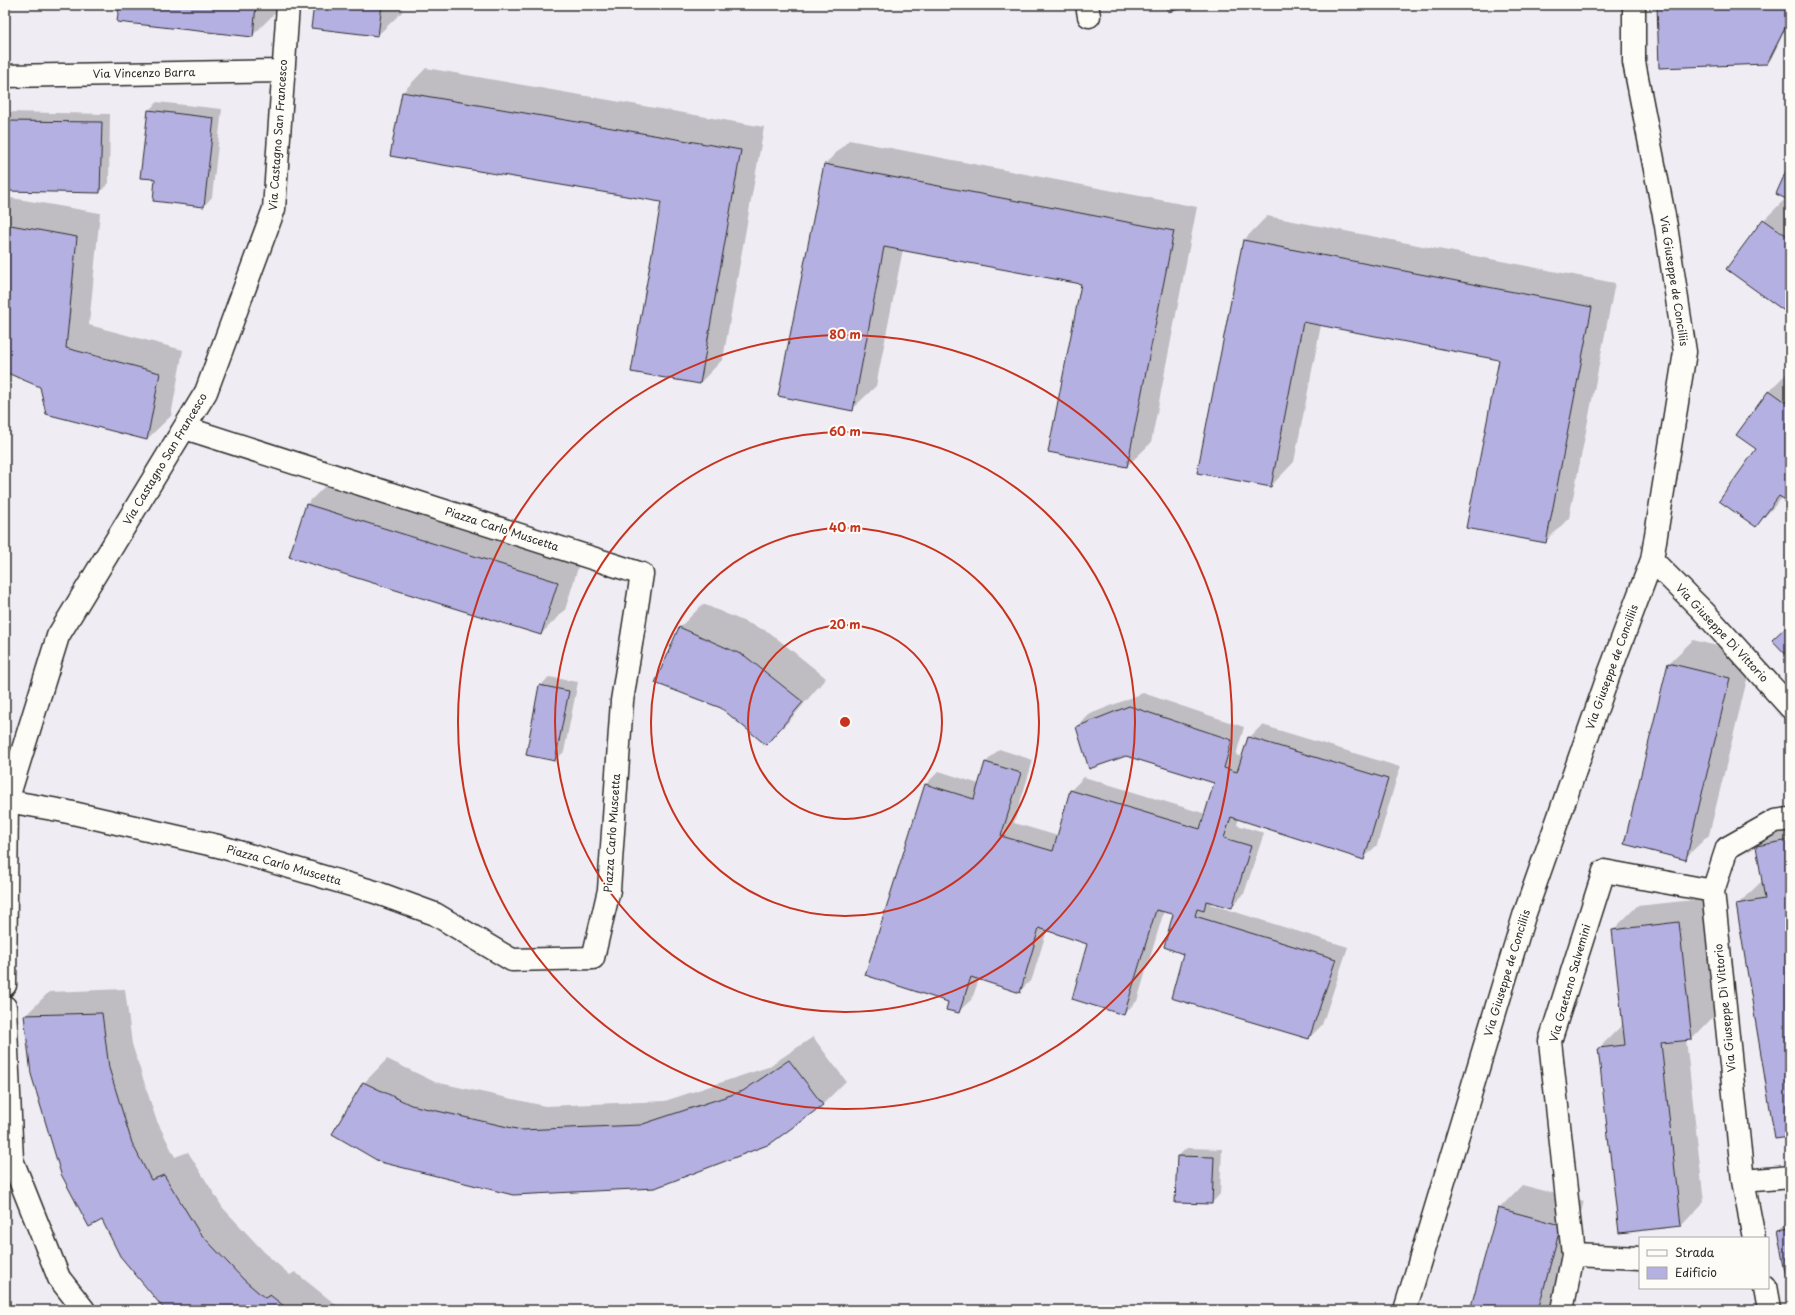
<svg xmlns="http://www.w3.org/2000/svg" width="1795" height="1315" font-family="'Playpen Sans',sans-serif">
  <rect width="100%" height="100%" fill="#efedf3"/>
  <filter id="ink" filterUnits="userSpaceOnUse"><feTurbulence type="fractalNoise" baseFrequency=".025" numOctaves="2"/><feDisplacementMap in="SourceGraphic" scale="8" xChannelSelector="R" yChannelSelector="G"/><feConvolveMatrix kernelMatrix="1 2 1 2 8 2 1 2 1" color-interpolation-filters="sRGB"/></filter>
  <g filter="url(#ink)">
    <!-- shadow -->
    <path fill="#0003" d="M120,5H277L276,12L252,36Z
      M315,5H403L402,12L378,35Z
      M1658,5H1790V20L1771,59L1766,63Z
      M426,68L764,127L723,359L700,383L662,201L403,92Z
      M157,102L222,109L212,197L204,206L156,178L148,111Z
      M7,112L110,114L109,183L100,192L5,190V114Z
      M849,140L1197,207L1151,443L1127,466L1049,451L1082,283L903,249L876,386L852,409L780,396L825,164Z
      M1790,165V314L1728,269L1764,220L1786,198Z
      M12,198L100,213L89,325L183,350L171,416L147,439L41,386L5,371V205Z
      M1267,216L1615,283L1569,518L1545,542L1501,360L1321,325L1294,462L1271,486L1244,240Z
      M1790,370V502L1783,497L1756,526L1757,449L1770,390Z
      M331,480L581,558L565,610L541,634L290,556L307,504Z
      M703,604L769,632L826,678L790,720L766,744L680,627Z
      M1693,640L1753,655L1709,835L1685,858L1669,663Z
      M549,677L578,682L564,752L555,760L540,686Z
      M1143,693L1244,727L1236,755L1243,757L1249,738L1262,725L1400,767L1377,845L1364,858L1239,818L1237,825L1264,833L1244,894L1231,907L1212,902L1210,904L1348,947L1322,1025L1309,1038L1185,953L1174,914L1164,911L1137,1001L1124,1014L1089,944L1047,930L1032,979L1019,992L979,979L972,999L958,1012L949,1001L866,974L926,784L939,771L979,784L986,762L999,749L1033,760L1014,823L1058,836L1071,790L1084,777L1206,814L1215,783L1077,727L1090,714Z
      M1790,821V1136L1738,904L1763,880L1757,846L1781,823Z
      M1703,899L1715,1015L1692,1039H1686L1704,1202L1681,1226L1599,1048L1623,1024L1613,930L1637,906Z
      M125,989L132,1044L156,1119L175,1157L188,1152L223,1208L268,1256L290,1275L295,1272L335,1304L347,1310H166L25,1016L49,992Z
      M813,1037L846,1081L822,1105L513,1194L364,1083L387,1059L435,1082L545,1106L665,1101L768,1067Z
      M1187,1148L1222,1149L1220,1194L1212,1203L1178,1156Z
      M1522,1185L1584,1201L1555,1310H1471L1499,1209Z
      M1790,1217V1295L1778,1230Z"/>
    <!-- building -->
    <path fill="#b5b0e2" stroke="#2b2b2b" d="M119,5H256L253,37L117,22Z
      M314,5H382L378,36L311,28Z
      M1166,5H1195L1168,12Z
      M1657,5H1790V18L1767,64L1659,68Z
      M402,92L741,150L700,384L631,372L661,202L390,156Z
      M148,110L214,118L204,207L153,201L155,179L140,178Z
      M5,121L102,122L100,193L5,191Z
      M1790,162V201L1776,194Z
      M824,164L1174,231L1127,467L1048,452L1081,284L884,247L853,411L778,396Z
      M1763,219L1790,238V315L1726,269Z
      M5,224L77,237L66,348L160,373L147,440L46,414L40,387L5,372Z
      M1243,240L1592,307L1546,543L1466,528L1499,360L1303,322L1271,487L1197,473Z
      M1769,390L1790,405V503L1779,496L1756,527L1719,501L1756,449L1736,435Z
      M306,504L558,582L541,635L289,557Z
      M1790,623V659L1772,640Z
      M679,627L745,656L803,702L766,745L721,708L655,683Z
      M1668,663L1730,678L1686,860L1624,844Z
      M539,685L569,691L555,761L526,755Z
      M1129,706L1232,740L1224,768L1237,772L1248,737L1388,779L1364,860L1231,817L1224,838L1251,846L1232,908L1206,901L1204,911L1197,909L1195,916L1336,959L1309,1039L1171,998L1183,954L1164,947L1173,914L1156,910L1124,1015L1072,999L1087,944L1039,928L1020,993L971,977L959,1013L946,1010L948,1002L865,975L925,784L974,799L985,762L1021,773L1001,836L1053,851L1070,790L1200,829L1214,783L1126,756L1089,769L1076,727Z
      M1790,840V1137L1775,1139L1736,904L1765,899L1756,846Z
      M1679,922L1692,1040L1661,1043L1681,1226L1619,1233L1598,1048L1625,1045L1612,930Z
      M102,1013L109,1068L132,1143L151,1180L164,1175L199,1232L244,1280L265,1298L270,1295L289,1310H165L120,1256L102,1220L89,1227L61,1174L31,1074L24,1015Z
      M789,1060L823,1105L770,1144L655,1188L513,1195L380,1162L332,1134L363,1082L411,1105L521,1130L640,1125L743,1091Z
      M1177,1156L1214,1157L1212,1204L1175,1203Z
      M1498,1208L1561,1225L1538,1310H1470Z
      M1790,1227V1300L1777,1229Z"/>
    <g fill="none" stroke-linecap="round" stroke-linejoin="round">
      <!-- street casing -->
      <g stroke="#2b2b2b" stroke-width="25">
        <path id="street" d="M1087,5L1089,16
          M5,76L283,71
          M1652,560L1703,611L1790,707
          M7,801L64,811L218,846L375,892L435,914L512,960L593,958L609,890L622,701L642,574L185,428
          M5,803L7,801L58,636L206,392L274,209L288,5
          M5,985L7,801
          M5,1007L12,1160L59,1278L84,1310
          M1743,1181L1790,1177
          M1754,1238L1743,1181L1713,891L1727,848L1775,821L1790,819
          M1573,1255L1640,1258
          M1764,1288L1768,1310
          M1405,1310L1524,916L1609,674L1652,560L1685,352L1666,226L1634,62V5
          M1562,1310L1573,1255L1550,1041L1604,871L1713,891"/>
      </g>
      <!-- street -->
      <use href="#street" stroke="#fdfcf7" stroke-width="22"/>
    </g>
  </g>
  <!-- distance rings -->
  <g fill="none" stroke="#c8321e" stroke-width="2">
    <circle cx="845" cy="722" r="97"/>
    <circle cx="845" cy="722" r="194"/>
    <circle cx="845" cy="722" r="290"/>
    <circle cx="845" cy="722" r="387"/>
  </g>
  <g text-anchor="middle" stroke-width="4" stroke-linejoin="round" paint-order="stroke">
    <!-- street labels -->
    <g font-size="11" fill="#2b2b2b" stroke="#fdfcf7">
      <text transform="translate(144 73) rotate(-1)" y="4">Via Vincenzo Barra</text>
      <text transform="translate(278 135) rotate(-86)" y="4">Via Castagno San Francesco</text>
      <text transform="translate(1674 281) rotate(81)" y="4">Via Giuseppe de Conciliis</text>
      <text transform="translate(165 459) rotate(-59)" y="4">Via Castagno San Francesco</text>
      <text transform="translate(502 529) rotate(18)" y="4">Piazza Carlo Muscetta</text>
      <text transform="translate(1722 633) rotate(47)" y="4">Via Giuseppe Di Vittorio</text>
      <text transform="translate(1612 667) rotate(-70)" y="4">Via Giuseppe de Conciliis</text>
      <text transform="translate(612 833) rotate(-86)" y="4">Piazza Carlo Muscetta</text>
      <text transform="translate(284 865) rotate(16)" y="4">Piazza Carlo Muscetta</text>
      <text transform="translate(1507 973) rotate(-73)" y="4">Via Giuseppe de Conciliis</text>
      <text transform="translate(1570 983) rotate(-74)" y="4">Via Gaetano Salvemini</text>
      <text transform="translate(1725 1008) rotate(-96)" y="4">Via Giuseppe Di Vittorio</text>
    </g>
  </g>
  <circle cx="845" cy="722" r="6" fill="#c8321e" stroke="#fdfcf7" stroke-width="2"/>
  <g font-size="12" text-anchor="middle" font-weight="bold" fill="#c8321e" stroke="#fdfcf7" stroke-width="4" stroke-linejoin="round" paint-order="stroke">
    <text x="845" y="339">80 m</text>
    <text x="845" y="436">60 m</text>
    <text x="845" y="532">40 m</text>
    <text x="845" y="629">20 m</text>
  </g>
  <!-- margin -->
  <rect width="1795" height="1315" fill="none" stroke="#fdfcf7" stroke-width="20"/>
  <rect x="10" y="10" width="1775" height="1295" fill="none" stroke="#2b2b2b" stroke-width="1.5" filter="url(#ink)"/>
  <!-- legend -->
  <rect x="1639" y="1237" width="130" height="52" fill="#fdfcf7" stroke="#a9a8a5"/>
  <rect x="1647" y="1250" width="20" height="6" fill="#fdfcf7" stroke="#a9a8a5"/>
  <text x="1675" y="1257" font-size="12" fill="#2b2b2b">Strada</text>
  <rect x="1647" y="1267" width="20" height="12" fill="#b5b0e2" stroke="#a9a8a5"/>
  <text x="1675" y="1277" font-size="12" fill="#2b2b2b">Edificio</text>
</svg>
